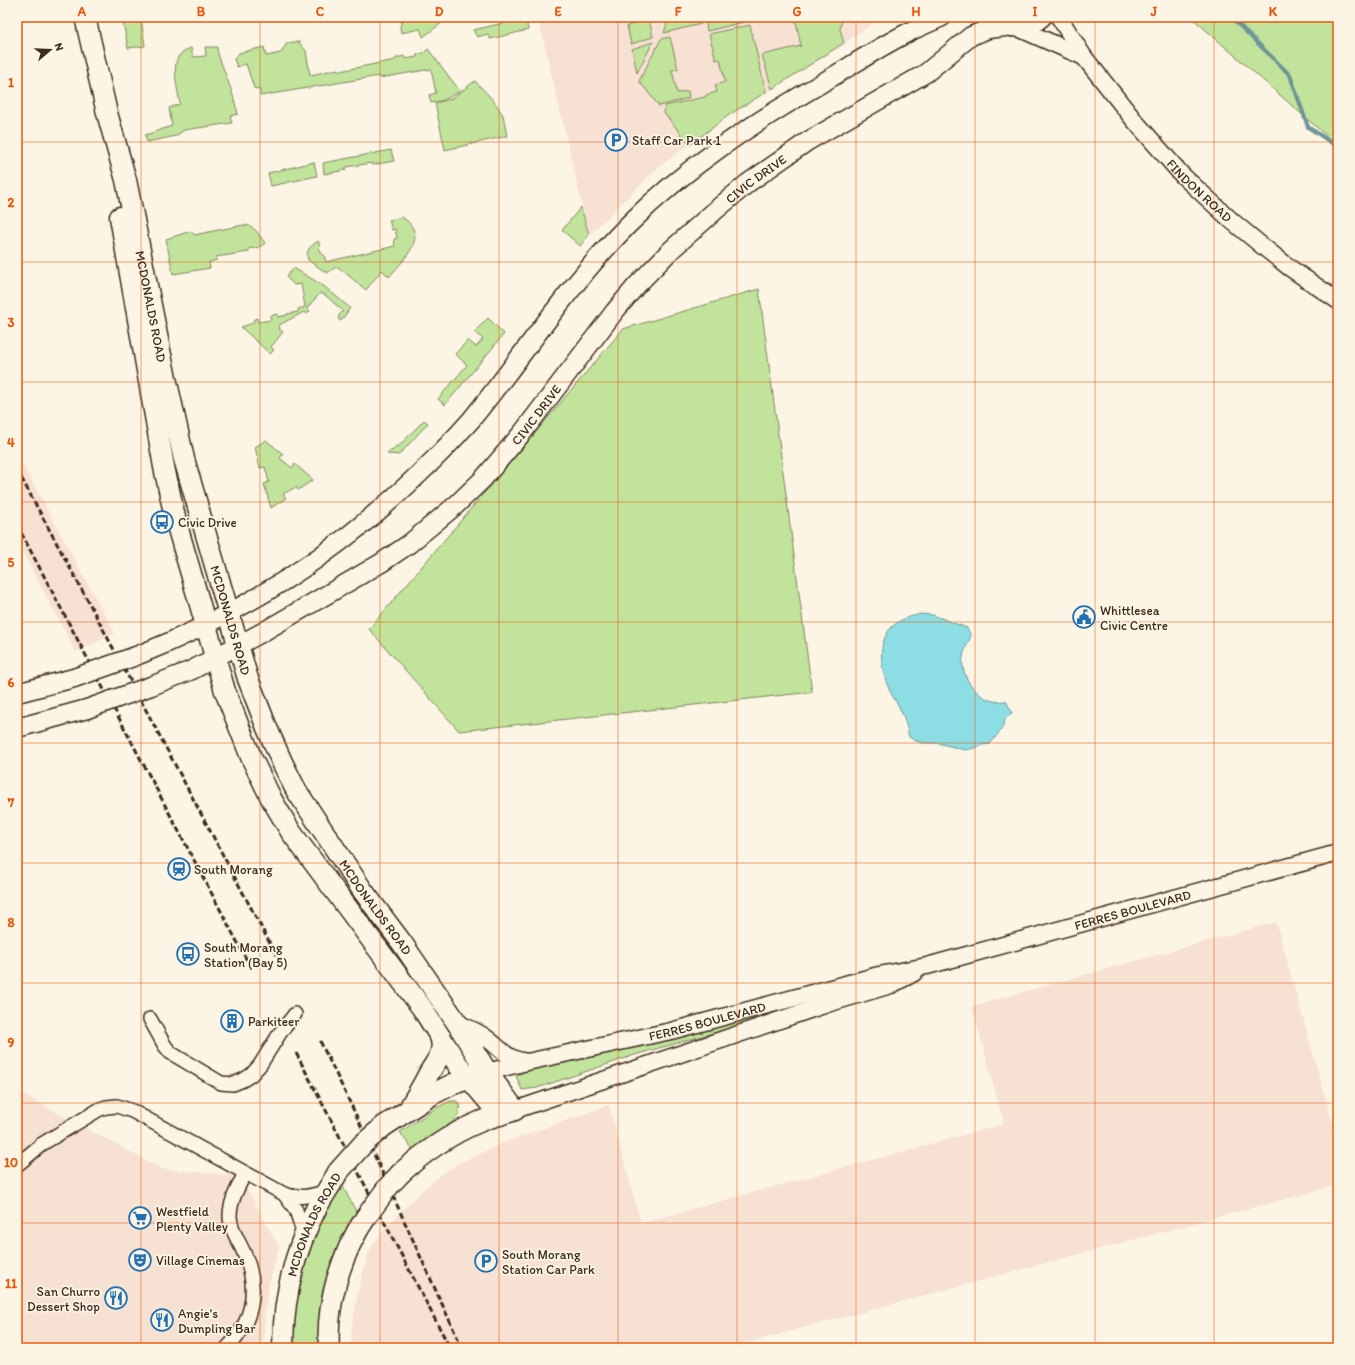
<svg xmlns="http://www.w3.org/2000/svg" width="1355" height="1365" font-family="Itim,sans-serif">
  <rect width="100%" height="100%" fill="#fcf5e5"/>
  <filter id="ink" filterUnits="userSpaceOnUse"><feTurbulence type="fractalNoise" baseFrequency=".025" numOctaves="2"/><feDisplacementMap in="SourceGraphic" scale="8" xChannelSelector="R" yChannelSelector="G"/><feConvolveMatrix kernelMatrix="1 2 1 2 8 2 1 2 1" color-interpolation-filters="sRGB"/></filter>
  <g filter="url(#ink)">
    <!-- built -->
    <path fill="#f7e1d3" d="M538,17H882L817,61L729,115L659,167L589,235Z
      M17,454L115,633L76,652L17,542Z
      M1276,922L1338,1142V1185L728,1348H352L351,1333L357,1296L367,1258L372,1246L387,1226L423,1190L442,1174L459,1163L503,1143L609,1105L641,1223L1004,1124L972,1006Z
      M17,1091L162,1169L240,1176L279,1247L269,1284L265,1309L263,1348H17Z"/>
    <!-- green -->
    <path fill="#c2e39c" stroke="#7e865d" d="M122,17H141L145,46L128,48Z
      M411,17H445L447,19L423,37L420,29L401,33L400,27L402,20Z
      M669,17H699L701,24L664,33Z
      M731,17H747L748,21L707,31L706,23Z
      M795,17H843L840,29L844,43L772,89L762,55L801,46Z
      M1191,17H1338V146Z
      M526,18L528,30L490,39L488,34L477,37L473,30Z
      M649,19L653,37L631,44L627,26Z
      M750,25L766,92L729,115L690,145L664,113L665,106L705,97L706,95L717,92L715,85L725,82L720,59L716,60L709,34Z
      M670,37L678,69L672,70L677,93L688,91L689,98L659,106L639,81L661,39Z
      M293,42H299L306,51L310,75L338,69L340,71L395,60L396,58L404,56L405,59L417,57V54L424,53L428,49L460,91L444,100L431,103L429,95L436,93L431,69L380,78L379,76L260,96V90L254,88L246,64L237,67L234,59L239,53L264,47L266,56L281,53L287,43Z
      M653,42L637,73L632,49Z
      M205,47H217L218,54L232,92L238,114L230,116L232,123L184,130L176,136L147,142L145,135L172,126L169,108L180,104C178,93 172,67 178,57C181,52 186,50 191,48L193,57L206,56Z
      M475,81L493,100L503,115L507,136L445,150L435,103L451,99Z
      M391,150L394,161L372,165V163L346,167V170L324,174L323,163Z
      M314,162L317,176L271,186L268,173Z
      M581,207L589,235L580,246L562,230Z
      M402,217C431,236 404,259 389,277L382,270L366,290L338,267L335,268L327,273L308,260C305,250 310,247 318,241L320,246L319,247L322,255H324L326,262L395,246L394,239L397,238L395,229L392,230L389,220Z
      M243,225C255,225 258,234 265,243L260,247L248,249L249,252L216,257L217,260L209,262L210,268L173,274L166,239L191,231L194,235Z
      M294,268L325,287L350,308L341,321L338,319L339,317L338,316L343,311L325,295L320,293L307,308L310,311L307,314L304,312L279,325L280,330L283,332L271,347L274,350L270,354L241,327L253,323L254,319L257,318L258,322L271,320L270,316L277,314L278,317L287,315V314L298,312V309L305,307L301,284L294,285L286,277Z
      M759,289L812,692L459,731L369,629L623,329Z
      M488,318L504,334L445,405L438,399L467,365L455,354L468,340L476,347L483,339L474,332Z
      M424,420L428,423L399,455L387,454L390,450L392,451L396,446L398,447Z
      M266,440L283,454L280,458L292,468L295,464L313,480L298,490L296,487L283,494L286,498L271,508L264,484L269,482L265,467L260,468L255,447Z
      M751,1015L753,1021L745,1024L638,1054L537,1088L522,1090L516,1076L527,1070L653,1043Z
      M450,1101H457L461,1108L458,1109L460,1113C448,1130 431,1140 414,1152L400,1132L433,1110Z
      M342,1185L358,1215L322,1348H290L291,1322L304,1259L330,1203Z"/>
    <!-- water -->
    <path fill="#8ddee4" stroke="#6c9695" d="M921,614L933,615L967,628L971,636C968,643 964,650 963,657C960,676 975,696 993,701C997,702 1002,701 1006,701L1012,713L1006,718L1001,730L990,744L982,745L975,748L965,750L938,743H924L916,741L909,737C907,728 905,719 901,711C898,703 892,697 889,689C880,668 875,637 898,622C904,618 913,616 921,614Z"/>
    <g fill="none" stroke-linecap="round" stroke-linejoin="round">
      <!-- stream -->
      <path stroke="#6c9695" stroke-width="4" d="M1231,17L1290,75L1308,127L1338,147"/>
      <!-- minor casing -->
      <g stroke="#3b2a1e" stroke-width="16">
        <path id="minor" d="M150,1019L165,1046L171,1053L221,1083L233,1084L243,1080L251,1075L260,1065L280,1033L295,1014
          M17,1165L42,1144L100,1109L106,1107L117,1106L132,1111L284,1194C298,1199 311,1196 325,1192
          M284,1194L296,1210L304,1235
          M227,1348C254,1322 259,1286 244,1253C239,1241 230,1229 230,1216C230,1200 239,1186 245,1173"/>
      </g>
      <!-- tertiary casing -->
      <g stroke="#3b2a1e" stroke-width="19">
        <g id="tertiary">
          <path id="s1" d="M1059,17L1084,57L1134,120L1182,175L1232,221L1261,245L1290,268L1338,301"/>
          <path d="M1018,28L1084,57"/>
          <path d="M457,1023C467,1027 476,1031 485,1037C502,1049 505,1059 527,1062"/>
          <path id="s2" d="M487,1072L527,1062L671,1031L879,975L927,966L1338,853"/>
          <path d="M515,1110L827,1004L891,985L914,973"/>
        </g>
      </g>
      <!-- secondary casing -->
      <g stroke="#3b2a1e" stroke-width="21">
        <g id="secondary">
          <path d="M995,21C1011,30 1028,31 1042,17"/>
          <path d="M136,656C242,614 338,553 420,473C438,456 455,438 471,420C524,355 569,284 629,224C688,165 755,122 827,80C854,64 881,46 909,32C919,27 931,22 942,17"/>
          <path id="s3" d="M151,686L192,670L261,633L381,563L409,544L456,505L483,479L523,432L615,311L637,285L671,250L717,209L748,183L808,141L926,73L971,36L988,29L1005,27"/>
          <path d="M17,693L74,678"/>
          <path d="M17,728L87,709"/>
        </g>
      </g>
      <!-- primary casing -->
      <g stroke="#3b2a1e" stroke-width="23">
        <g id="primary">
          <path id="s4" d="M85,17L107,113L126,180L162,360L184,459L248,679L267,728L282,762L296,790L363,891L402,943L457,1023L487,1072L515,1110C503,1114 491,1117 479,1122C451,1134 424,1152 401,1173"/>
          <path d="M120,217L164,467L176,522L225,691L251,757L272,800L291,832L422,1008L458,1065L500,1115"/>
          <path d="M411,1105C417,1095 423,1085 428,1075C436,1060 444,1056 441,1038"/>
          <path d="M384,1126L433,1094L453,1084L480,1075"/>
          <path id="s5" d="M283,1348C283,1300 294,1252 316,1209C323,1196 331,1185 338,1172"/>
          <path d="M329,1348C326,1303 341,1254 366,1217"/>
        </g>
      </g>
      <!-- minor -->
      <use href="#minor" stroke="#fcf5e5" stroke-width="13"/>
      <!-- tertiary -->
      <use href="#tertiary" stroke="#fcf5e5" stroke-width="16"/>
      <!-- secondary -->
      <use href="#secondary" stroke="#fcf5e5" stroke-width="18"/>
      <!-- primary -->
      <use href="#primary" stroke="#fcf5e5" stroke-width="20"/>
      <!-- rail -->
      <path stroke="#3b2a1e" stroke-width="3" stroke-dasharray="6 3" stroke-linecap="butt" d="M17,470L95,614L276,955
        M17,525L251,968
        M320,1041L357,1117L462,1348
        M296,1053L450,1348"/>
      <!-- secondary-bridge casing -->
      <g stroke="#3b2a1e" stroke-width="21" stroke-linecap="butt">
        <path id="secondary-bridge" d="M74,678L136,656
          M87,709L151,686"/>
      </g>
      <!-- primary-bridge casing -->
      <g stroke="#3b2a1e" stroke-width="23" stroke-linecap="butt">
        <path id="primary-bridge" d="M338,1172L363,1144L384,1126
          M366,1217L388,1187L401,1173"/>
      </g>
      <!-- secondary-bridge -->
      <use href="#secondary-bridge" stroke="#fcf5e5" stroke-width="18"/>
      <!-- primary-bridge -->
      <use href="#primary-bridge" stroke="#fcf5e5" stroke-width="20"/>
    </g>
  </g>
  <!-- grid -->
  <path fill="none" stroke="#e8590c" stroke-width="1" stroke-opacity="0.55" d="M141,17V1348M260,17V1348M380,17V1348M499,17V1348M618,17V1348M737,17V1348M856,17V1348M975,17V1348M1095,17V1348M1214,17V1348M17,142H1338M17,262H1338M17,382H1338M17,502H1338M17,622H1338M17,743H1338M17,863H1338M17,983H1338M17,1103H1338M17,1223H1338"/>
  <!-- icons -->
  <defs>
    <g id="parking-ring" transform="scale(1.15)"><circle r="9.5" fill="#fcf5e5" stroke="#1f6fb2" stroke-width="1.5"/><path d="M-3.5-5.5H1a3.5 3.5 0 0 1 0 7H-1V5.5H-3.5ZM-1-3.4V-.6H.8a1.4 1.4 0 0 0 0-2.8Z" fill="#1f6fb2"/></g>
    <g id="bus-ring" transform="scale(1.15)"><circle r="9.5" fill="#fcf5e5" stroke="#1f6fb2" stroke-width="1.5"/><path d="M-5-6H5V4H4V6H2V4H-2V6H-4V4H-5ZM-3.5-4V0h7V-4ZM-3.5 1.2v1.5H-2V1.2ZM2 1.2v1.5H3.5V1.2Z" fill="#1f6fb2"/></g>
    <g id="civic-ring" transform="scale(1.15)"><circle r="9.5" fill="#fcf5e5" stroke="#1f6fb2" stroke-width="1.5"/><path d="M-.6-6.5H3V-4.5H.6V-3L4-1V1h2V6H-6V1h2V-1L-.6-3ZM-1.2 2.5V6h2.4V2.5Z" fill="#1f6fb2"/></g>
    <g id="station-ring" transform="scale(1.15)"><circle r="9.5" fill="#fcf5e5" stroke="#1f6fb2" stroke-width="1.5"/><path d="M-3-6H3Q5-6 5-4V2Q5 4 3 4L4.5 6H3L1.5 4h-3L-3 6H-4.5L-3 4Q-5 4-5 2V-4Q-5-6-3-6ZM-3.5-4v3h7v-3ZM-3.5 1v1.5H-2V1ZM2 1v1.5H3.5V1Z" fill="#1f6fb2"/></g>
    <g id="building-ring" transform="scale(1.15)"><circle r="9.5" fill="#fcf5e5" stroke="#1f6fb2" stroke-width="1.5"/><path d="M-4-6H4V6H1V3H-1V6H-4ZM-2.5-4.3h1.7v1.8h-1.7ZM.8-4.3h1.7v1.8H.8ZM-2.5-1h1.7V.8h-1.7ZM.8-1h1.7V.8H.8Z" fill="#1f6fb2"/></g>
    <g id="supermarket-ring" transform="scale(1.15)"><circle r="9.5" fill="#fcf5e5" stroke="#1f6fb2" stroke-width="1.5"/><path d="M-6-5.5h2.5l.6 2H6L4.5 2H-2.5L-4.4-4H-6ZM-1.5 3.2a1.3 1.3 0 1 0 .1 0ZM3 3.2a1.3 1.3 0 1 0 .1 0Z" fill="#1f6fb2"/></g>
    <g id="theatre-ring" transform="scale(1.15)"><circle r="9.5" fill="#fcf5e5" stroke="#1f6fb2" stroke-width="1.5"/><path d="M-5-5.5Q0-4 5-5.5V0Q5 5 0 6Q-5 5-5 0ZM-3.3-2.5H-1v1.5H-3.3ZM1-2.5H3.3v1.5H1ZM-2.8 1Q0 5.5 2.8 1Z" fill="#1f6fb2"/></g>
    <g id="restaurant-ring" transform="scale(1.15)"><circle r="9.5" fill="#fcf5e5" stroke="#1f6fb2" stroke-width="1.5"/><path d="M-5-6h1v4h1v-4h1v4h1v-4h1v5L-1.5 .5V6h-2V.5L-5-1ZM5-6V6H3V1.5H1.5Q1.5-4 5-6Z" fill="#1f6fb2"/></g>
  </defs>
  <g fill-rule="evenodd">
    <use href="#parking-ring" x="616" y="140"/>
    <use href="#bus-ring" x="162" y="522"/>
    <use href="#civic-ring" x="1084" y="617"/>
    <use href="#station-ring" x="179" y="869"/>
    <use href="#bus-ring" x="188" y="954"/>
    <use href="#building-ring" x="232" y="1021"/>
    <use href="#supermarket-ring" x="140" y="1218"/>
    <use href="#theatre-ring" x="140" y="1260"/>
    <use href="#parking-ring" x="486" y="1261"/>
    <use href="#restaurant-ring" x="116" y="1298"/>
    <use href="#restaurant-ring" x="162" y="1320"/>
  </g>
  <g text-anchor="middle" stroke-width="3.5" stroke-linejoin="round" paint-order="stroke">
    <!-- poi labels -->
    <g font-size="13" fill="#3b2a1e" stroke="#fcf5e5" text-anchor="start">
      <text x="632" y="145">Staff Car Park 1</text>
      <text x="178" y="527">Civic Drive</text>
      <text x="1100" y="615">Whittlesea<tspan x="1100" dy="15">Civic Centre</tspan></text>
      <text x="194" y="874">South Morang</text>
      <text x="204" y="952">South Morang<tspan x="204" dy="15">Station (Bay 5)</tspan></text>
      <text x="248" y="1026">Parkiteer</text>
      <text x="156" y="1216">Westfield<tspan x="156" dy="15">Plenty Valley</tspan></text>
      <text x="502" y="1259">South Morang<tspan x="502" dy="15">Station Car Park</tspan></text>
      <text x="156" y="1265">Village Cinemas</text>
      <text x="100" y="1296" text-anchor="end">San Churro<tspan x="100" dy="15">Dessert Shop</tspan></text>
      <text x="178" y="1318">Angie's<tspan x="178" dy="15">Dumpling Bar</tspan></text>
    </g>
    <!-- street labels -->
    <g font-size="13" fill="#3b2a1e" stroke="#fcf5e5">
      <text dy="5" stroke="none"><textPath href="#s3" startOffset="801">CIVIC DRIVE</textPath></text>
      <text dy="5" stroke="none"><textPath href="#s1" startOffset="224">FINDON ROAD</textPath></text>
      <text dy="5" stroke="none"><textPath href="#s4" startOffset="297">MCDONALDS ROAD</textPath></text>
      <text dy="5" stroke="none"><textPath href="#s3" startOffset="477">CIVIC DRIVE</textPath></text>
      <text dy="5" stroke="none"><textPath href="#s4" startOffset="621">MCDONALDS ROAD</textPath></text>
      <text dy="5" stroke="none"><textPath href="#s4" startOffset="945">MCDONALDS ROAD</textPath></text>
      <text dy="5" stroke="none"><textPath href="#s2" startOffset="666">FERRES BOULEVARD</textPath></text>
      <text dy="5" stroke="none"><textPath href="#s2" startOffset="226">FERRES BOULEVARD</textPath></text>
      <text dy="5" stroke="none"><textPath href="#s5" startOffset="129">MCDONALDS ROAD</textPath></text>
    </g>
  </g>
  <!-- margin -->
  <rect width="1355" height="1365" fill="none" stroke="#fcf5e5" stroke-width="44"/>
  <!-- north arrow -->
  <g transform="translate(50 50) rotate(71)" stroke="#fcf5e5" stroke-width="3" paint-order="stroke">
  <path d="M0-3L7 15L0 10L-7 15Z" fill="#3b2a1e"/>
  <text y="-6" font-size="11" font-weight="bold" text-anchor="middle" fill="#3b2a1e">N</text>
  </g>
  <rect x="22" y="22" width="1311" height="1321" fill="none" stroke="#e8590c" stroke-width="1.5"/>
  <g font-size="13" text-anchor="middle" font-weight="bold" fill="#e8590c">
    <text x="82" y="16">A</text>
    <text x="201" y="16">B</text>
    <text x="320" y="16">C</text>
    <text x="439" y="16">D</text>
    <text x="558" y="16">E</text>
    <text x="678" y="16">F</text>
    <text x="797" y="16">G</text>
    <text x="916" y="16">H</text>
    <text x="1035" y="16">I</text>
    <text x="1154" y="16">J</text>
    <text x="1273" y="16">K</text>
    <text x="11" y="87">1</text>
    <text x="11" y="207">2</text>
    <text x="11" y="327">3</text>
    <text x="11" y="447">4</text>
    <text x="11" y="567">5</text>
    <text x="11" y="687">6</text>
    <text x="11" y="807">7</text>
    <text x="11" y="927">8</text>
    <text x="11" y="1047">9</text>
    <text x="11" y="1167">10</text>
    <text x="11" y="1288">11</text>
  </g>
</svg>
